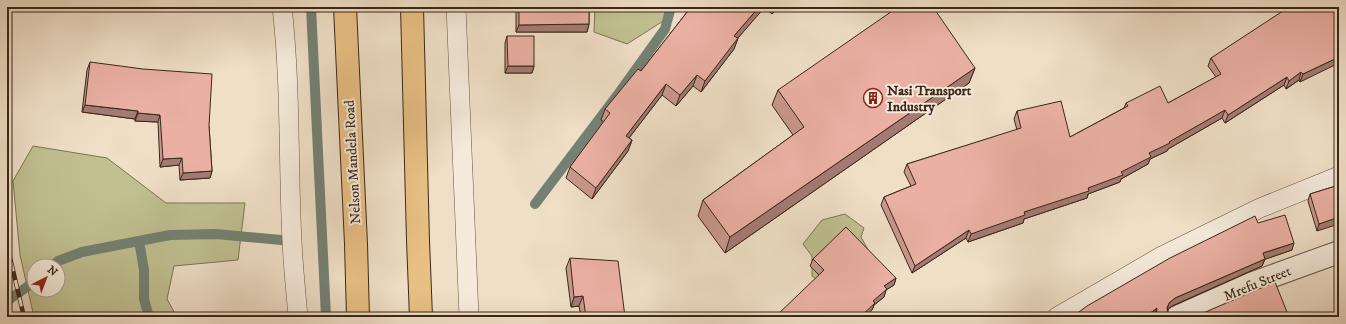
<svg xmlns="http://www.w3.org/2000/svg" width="1346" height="324" font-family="'IM FELL DW Pica',serif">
  <rect width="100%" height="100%" fill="#efdfc7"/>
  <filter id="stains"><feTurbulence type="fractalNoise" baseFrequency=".005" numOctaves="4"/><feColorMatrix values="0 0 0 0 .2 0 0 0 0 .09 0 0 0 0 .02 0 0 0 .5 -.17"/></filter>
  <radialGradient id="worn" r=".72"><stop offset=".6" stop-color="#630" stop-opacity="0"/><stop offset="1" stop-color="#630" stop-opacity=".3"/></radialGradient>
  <!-- green -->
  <path fill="#c0c091" stroke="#7d7454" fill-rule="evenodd" d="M595,7H668V18L627,44L594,32Z
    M33,146L107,158L166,203H245L238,260L174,266L167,299L177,317H34L20,255L13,181ZM34,266H58V290H34Z
    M845,214L864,228L861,237L871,255L843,300L812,276V256L803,244L822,220Z"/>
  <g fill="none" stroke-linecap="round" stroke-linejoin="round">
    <!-- stream -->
    <path stroke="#748173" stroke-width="10" d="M311,7L326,317
      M535,204L619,93L665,29L671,7
      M139,241L144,270V299L149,317
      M52,266L58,261L82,252L170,235L216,234L292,241
      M7,301L34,282"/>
    <!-- lane casing -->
    <g stroke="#675544" stroke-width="20">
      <path id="lane" d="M282,7C291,85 288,163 292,241C293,266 296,292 298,317
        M456,7L469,317
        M1057,317L1162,256L1260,208L1339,176"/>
    </g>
    <!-- street casing -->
    <g stroke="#675544" stroke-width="24">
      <path id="street" d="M1177,317L1253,283L1339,252"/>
    </g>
    <!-- primary casing -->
    <g stroke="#3a2718" stroke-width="24">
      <path id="primary" d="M345,7L356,244L358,317
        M412,7L418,241L421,317"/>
    </g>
    <!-- lane -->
    <use href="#lane" stroke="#f5eadb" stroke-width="19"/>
    <!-- street -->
    <use href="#street" stroke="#f5eadb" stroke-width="22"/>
    <!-- primary -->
    <use href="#primary" stroke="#e8c084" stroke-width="22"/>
    <!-- rail casing -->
    <g stroke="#3a2718" stroke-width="4.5">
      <path id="rail" d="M7,245L24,317"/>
    </g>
    <!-- rail -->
    <use href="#rail" stroke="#f5eadb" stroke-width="3" stroke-dasharray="9" stroke-linecap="butt"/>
  </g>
  <!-- wall -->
  <path fill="#c9978d" stroke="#3a2718" d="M516,7H589V24L587,32H516Z
    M691,7H778L772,14L764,7L738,38L734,49L701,92L693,86L676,106L662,95L629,138L632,140L628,151L592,199L566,178L570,167L604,122L601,120L605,109L641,71Z
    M1339,7L1300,82L1299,80L1286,89L1284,85L1225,123L1222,118L1168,149L1167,151L1150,159L1148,164L1121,179L1120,182L1088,194L1087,198L1024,219L1023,223L968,242L966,238L912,273L881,205L884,197L911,186L904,172L907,164L1017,130L1014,119L1017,111L1070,137L1124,108L1126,103H1168L1216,77L1208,66L1211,58Z
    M507,36L534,66L532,73H505V43Z
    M90,62L209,126L212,171L210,178L180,180L179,165L160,167L158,122L135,121V119L82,112L87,70Z
    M975,68L969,83L725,253L698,216L703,200L793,135L772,105L778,90Z
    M1339,185L1317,231L1308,201L1310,194Z
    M1258,223L1292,250L1265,259L1262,266L1172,306L1168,309V314L1170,317H1154V315L1152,317H1072Z
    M570,258L625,317H581L579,306L571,307L566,268Z
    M813,259L896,278L894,285L886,290L884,297L874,305L872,310L819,275L810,266Z"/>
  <!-- shaded-wall -->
  <path fill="#a47b73" stroke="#3a2718" d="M759,7H765L738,38L734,49L701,92L705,81L734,36Z
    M774,7H778L772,14Z
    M589,24L587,32H516L519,25Z
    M1339,57V63L1300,82L1303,74Z
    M508,66H534L532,73H505Z
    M975,68L969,83L725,253L730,237Z
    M1301,72L1299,80L1286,89L1289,81Z
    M697,75L693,86L676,106L680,95Z
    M1287,77L1284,85L1225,123L1228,115Z
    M666,84L662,95L622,147L626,136Z
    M85,105L138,111L135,119L82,112Z
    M1225,110L1222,118L1168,149L1167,151L1150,159L1148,164L1121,179L1120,182L1088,194L1087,198L1024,219L1023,223L968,242L971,234L1024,212L1088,188L1121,172L1149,153Z
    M138,113L160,115L158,122L135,121Z
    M632,140L628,151L592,199L596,188Z
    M182,158L179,165L160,167L163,159Z
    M212,171L210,178L180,180L183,173Z
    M1339,217V224L1317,231L1319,224Z
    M969,230L966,238L912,273L915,266Z
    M1294,243L1292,250L1260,261L1263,253Z
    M1265,259L1262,266L1172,306L1167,310L1169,303L1175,298Z
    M896,278L894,285L886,290L884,297L874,305L872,310L865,317H860L884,286Z
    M583,296L579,306L571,307L574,297Z
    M1157,308L1154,315L1152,317H1145Z"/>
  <!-- building -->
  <path fill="#eab0a4" stroke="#3a2718" d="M519,7H589V24L519,25Z
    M691,7H759L734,36L738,38L705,81L697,75L680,95L666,84L626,136L632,140L596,188L570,167L610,113L605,109L638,69L641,71Z
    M898,7H933L975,68L730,237L703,200L804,127L778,90Z
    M1289,7H1339V57L1303,74L1301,72L1289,81L1287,77L1228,115L1225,110L1169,142L1170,143L1149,153L1151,157L1121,172L1123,175L1088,188L1089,191L1024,212L1025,215L971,234L969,230L915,266L884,197L916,184L907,164L1021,128L1017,111L1061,101L1070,137L1128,106L1126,103L1160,86L1168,103L1221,74L1211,58Z
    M507,36H534V66H508Z
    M90,62L143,69L212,74L209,126L212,171L183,173L182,158L163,159L160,115L138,113V111L85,105Z
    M1339,185V217L1319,224L1310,194Z
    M1285,215L1294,243L1263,253L1265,259L1175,298L1169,303L1167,308L1168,314L1170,317H1156L1157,308L1145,317H1072L1087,306L1170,258L1255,216L1258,223Z
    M846,227L896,278L884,286L887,289L873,301L875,303L860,317H775L824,270L813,259Z
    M570,258L618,261L625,317H586L583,296L574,297Z
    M1275,282L1289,317H1194Z"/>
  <!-- icons -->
  <defs>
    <g id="building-ring" transform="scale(1)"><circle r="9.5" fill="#f5eadb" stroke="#8f2418" stroke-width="1.5"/><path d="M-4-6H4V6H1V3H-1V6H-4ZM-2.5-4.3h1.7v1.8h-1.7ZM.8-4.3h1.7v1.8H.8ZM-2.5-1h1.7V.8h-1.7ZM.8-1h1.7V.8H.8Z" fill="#8f2418"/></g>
  </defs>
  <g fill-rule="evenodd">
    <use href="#building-ring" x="873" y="98"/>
  </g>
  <g text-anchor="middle" stroke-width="4" stroke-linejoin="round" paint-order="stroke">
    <!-- poi labels -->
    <g font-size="14" font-weight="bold" fill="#3a2718" stroke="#f5eadb" text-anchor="start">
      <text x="887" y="95">Nasi Transport<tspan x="887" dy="16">Industry</tspan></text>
    </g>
    <!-- street labels -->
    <g font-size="14" fill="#3a2718" stroke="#f5eadb">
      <text transform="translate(352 162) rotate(-93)" y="5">Nelson Mandela Road</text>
      <text transform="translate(1257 283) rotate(-22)" y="5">Mrefu Street</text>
    </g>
  </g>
  <!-- margin -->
  <rect width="1346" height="324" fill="none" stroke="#efdfc7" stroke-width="24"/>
  <rect x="8" y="8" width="1330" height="308" fill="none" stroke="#3a2718" stroke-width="2"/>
  <rect x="12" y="12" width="1322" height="300" fill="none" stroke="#3a2718"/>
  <!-- north arrow -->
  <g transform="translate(46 278) rotate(42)"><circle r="19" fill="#f5eadb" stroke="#aa9c8d"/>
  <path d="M0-3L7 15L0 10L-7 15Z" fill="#8f2418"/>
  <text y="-6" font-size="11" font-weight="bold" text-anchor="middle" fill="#3a2718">N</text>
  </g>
  <rect width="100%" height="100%" filter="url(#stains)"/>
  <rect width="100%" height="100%" fill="url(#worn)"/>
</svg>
